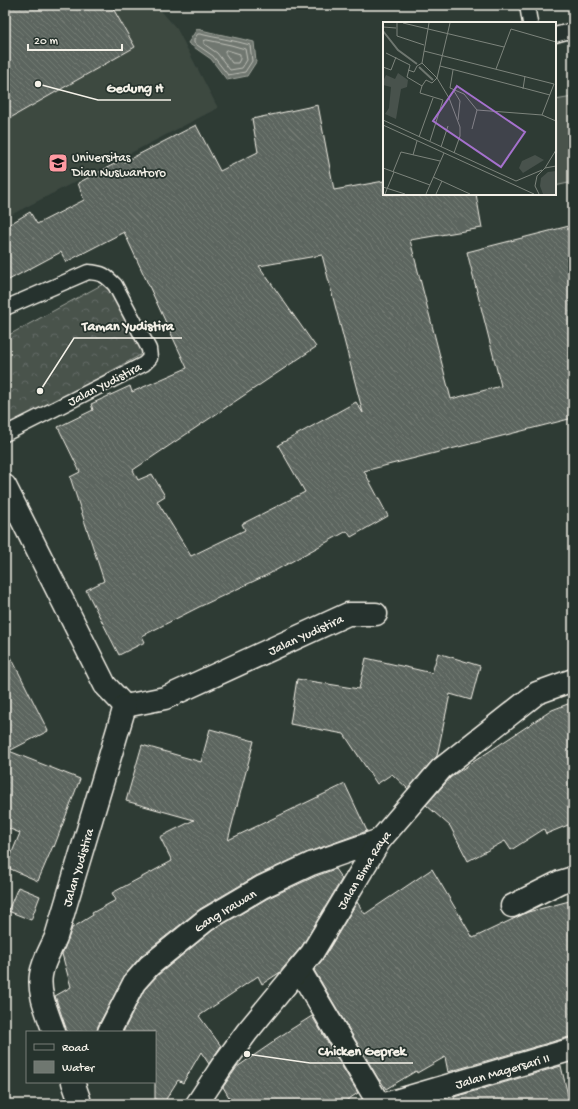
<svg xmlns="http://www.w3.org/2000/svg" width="578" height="1109" font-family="'Gochi Hand',sans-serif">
  <defs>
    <pattern id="forest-crowns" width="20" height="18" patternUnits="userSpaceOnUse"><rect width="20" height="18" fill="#48524c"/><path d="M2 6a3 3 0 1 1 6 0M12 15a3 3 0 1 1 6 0" fill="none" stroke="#636b66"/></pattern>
    <pattern id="building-back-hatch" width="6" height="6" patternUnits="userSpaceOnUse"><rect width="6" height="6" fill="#5c655e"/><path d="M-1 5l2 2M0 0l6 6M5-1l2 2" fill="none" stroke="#747c75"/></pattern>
  </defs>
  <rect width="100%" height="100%" fill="#2e3b34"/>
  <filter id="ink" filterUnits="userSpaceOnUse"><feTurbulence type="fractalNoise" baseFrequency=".025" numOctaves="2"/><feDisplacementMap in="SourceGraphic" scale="8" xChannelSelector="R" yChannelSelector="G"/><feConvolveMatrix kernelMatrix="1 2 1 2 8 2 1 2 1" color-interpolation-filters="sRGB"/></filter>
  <g filter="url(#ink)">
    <!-- built -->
    <path fill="#3c4841" d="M5,5H156L177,29L218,108L5,218Z"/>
    <!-- forest -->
    <path fill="url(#forest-crowns)" stroke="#9ea29a" d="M105,283L144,353L5,429V337Z"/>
    <!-- pitch -->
    <path fill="#48524c" stroke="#9ea29a" d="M573,97V182L555,186V100Z"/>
    <!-- water -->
    <path fill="#6f7770" stroke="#a4a8a0" d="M197,29C216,34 235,37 254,42L256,62L247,76L227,80L211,59L188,43Z"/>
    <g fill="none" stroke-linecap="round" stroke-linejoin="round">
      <!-- shore -->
      <path stroke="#bfc0b8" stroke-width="1" d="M198,34H200C216,38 233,40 250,45L252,61L245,72L228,75L213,56L194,43V40Z
        M207,40L231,45L245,49L247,60L242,68L230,70L217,53L204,44V41Z
        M227,50L240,54V59L238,63H232L225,53V51Z"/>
    </g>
    <!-- building -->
    <path fill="url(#building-back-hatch)" stroke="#f4f1e8" fill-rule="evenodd" d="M5,5H111L135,47L5,121Z
      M318,105L334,190L384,181V194H476L482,228L410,240L451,399L501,386L467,252L573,225V418L364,471L388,516L351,537L347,531L269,574L199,607L142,636L145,642L119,655L86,590L104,581L70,477L80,472L58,427L93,410L91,404L130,386L132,392L187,368L124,232L66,262L61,252L5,282V227L30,212L37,224L84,200L78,183L122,160L124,162L196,125L220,171L258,152L252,119ZM322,255L363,413L356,402L278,445L305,492L242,524L245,530L191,556L157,501L165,496L152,474L138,480L133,470L316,347L259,266Z
      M5,645L48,731L9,751L80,779L54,847L53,846L38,881L6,867L20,833L5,827Z
      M438,653L480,666L471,700L450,694L437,756L432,761L408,789L392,774L377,784L344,734L290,724L297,679L359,689L366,658L432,673Z
      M573,702V823L546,834L544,829L511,850L505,841L468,861L450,826L426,805L450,778L455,774L552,710Z
      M210,729L254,741L228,840L345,784L367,831L306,853L256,876L200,909L141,956L125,975L98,1026L97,1032H66V1028L55,996L71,987L62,954L67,942L72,928L93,915L92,913L116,900L112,893L172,861L160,837L194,820L126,801L142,745L201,762Z
      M335,869L342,879L302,946L279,973L262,984L258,976L199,1016L221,1046L209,1064L201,1052L183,1083L178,1080L163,1104H155V1032H123L144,990L158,975L213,930L268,898L316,876Z
      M432,869L473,938L528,912L573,900V1037H569L448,1072L445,1057L417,1073L416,1071L386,1089L380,1080H379L314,970L323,959L357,902L365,914Z
      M18,887L40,896L31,920L8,911Z
      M312,1016L358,1093L341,1104H233L223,1087L237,1067L275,1041L274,1040Z
      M561,1066L570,1104H455L454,1097Z"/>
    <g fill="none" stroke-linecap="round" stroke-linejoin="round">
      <!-- service casing -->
      <g stroke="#f4f1e8" stroke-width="17">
        <path id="service" d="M527,5L530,23
          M555,35L573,30
          M5,308L88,272C103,273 105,275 115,285L149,349L150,358L144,364L5,434"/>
      </g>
      <!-- minor casing -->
      <g stroke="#f4f1e8" stroke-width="25">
        <g id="minor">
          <path d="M5,486L105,685L125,706"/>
          <path id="s1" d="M125,706L165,698L348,614H376"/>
          <path d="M512,906L560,882L573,878"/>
          <path d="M299,969L379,1104"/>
          <path id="s2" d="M54,1032C48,1014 38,994 41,975C43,961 51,949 56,937L125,706"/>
          <path id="s3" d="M109,1032L134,983L149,966L206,920L262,887L311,864L380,840"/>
          <path d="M73,1082L79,1099V1104"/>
          <path id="s4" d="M197,1104L222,1066L247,1032L312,953L380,840L441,769L537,693L573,680"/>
          <path id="s5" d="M385,1104L573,1049"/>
        </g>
      </g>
      <!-- service -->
      <use href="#service" stroke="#26332d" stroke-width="14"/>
      <!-- minor -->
      <use href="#minor" stroke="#26332d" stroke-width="22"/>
    </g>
  </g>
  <!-- icons -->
  <defs>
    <g id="university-square" transform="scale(1)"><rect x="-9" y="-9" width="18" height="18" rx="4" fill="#ff9aa2" stroke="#26332d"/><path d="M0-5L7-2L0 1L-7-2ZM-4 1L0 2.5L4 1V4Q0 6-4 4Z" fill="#111"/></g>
  </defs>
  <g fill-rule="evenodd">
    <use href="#university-square" x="58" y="163"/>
  </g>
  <g text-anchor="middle" stroke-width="3.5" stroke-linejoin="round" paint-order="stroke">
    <!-- poi labels -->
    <g font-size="13" fill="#f4f1e8" stroke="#26332d" text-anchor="start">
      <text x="72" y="161">Universitas<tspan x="72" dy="15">Dian Nuswantoro</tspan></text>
    </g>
    <!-- street labels -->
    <g font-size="13" fill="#f4f1e8" stroke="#26332d">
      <text transform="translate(104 383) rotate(-27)" y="5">Jalan Yudistira</text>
      <text dy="5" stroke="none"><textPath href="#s1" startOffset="195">Jalan Yudistira</textPath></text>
      <text dy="5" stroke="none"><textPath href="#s2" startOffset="173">Jalan Yudistira</textPath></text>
      <text dy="5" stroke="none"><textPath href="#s4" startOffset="288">Jalan Bima Raya</textPath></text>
      <text dy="5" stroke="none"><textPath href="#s3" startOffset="172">Gang Irawan</textPath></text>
      <text dy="5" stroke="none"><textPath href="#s5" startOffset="122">Jalan Magersari II</textPath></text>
    </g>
  </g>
  <!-- overview -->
  <g transform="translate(383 22)">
    <rect width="173" height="173" fill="#2e3b34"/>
    <path d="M15,51L25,58L24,65L18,67L13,97L2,92L6,86L8,65L0,63V59L3,53L12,57Z" fill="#48524c"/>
    <path d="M173,149V172H160L157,164L158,156L165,150Z" fill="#48524c"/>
    <path d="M152,133L161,138L140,151L136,146L139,139Z" fill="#48524c"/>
    <path fill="none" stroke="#6f7770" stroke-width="2" d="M0,9L15,28L34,42M36,45L50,58"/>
    <path fill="none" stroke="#7d847c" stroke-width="1" d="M14,1V14L41,23M20,1L121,25M67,1L54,56L66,76L77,105V114L71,131M0,5L13,6M41,29L171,62L159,93M3,31L27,43L24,55L39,64L37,71L60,78L47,119M39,41L54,56L49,61L43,58L39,64M39,41L46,1M57,44L167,73M0,45L8,48L13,35M113,47L128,7L173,20M25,48L31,50L34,44L39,41M67,66L81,72L94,88L159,93L173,99M67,66L70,48M140,67L142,54M71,69L77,79L75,98M0,98L133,159L159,148M0,103L151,172M89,107L94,88M36,115L50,76M58,125L65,104M30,133L34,119M0,146L47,163M162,146L173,128M10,150L18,130L57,139M50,155L87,172M0,165L22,172M2,172L11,150M43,172L61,131M53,172L59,159M156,172L152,164L154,154L162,146L173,144"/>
    <path fill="#a571cd" fill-opacity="0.15" stroke="#a571cd" stroke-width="2" d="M74,64L142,110L118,145L50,99Z"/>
    <rect width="173" height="173" fill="none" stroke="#f4f1e8" stroke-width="2"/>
  </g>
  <!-- callouts -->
  <path fill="none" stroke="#f4f1e8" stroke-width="1.5" d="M38 84L98 100H171M40 391L74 338H182M247 1054L310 1063H413"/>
  <g fill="#f4f1e8" stroke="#26332d" stroke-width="1.5">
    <circle cx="38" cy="84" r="4"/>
    <circle cx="40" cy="391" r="4"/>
    <circle cx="247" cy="1054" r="4"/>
  </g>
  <g font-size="14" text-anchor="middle" font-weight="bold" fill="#f4f1e8" stroke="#26332d" stroke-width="3.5" stroke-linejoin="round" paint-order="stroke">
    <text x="135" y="92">Gedung H</text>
    <text x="128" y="330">Taman Yudistira</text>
    <text x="362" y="1055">Chicken Geprek</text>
  </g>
  <!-- margin -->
  <rect width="578" height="1109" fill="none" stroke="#26332d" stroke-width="20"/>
  <rect x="10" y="10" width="558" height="1089" fill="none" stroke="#f4f1e8" stroke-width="1.5" filter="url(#ink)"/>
  <!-- legend -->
  <rect x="26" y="1031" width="130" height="52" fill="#26332d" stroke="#787f78"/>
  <rect x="34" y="1044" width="20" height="6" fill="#26332d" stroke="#787f78"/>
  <text x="62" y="1051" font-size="12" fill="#f4f1e8">Road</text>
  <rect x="34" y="1061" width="20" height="12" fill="#6f7770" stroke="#787f78"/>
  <text x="62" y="1071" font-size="12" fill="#f4f1e8">Water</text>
  <!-- scale -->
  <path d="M28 44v6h94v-6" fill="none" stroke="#f4f1e8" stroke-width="2"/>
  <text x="34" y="44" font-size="12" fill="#f4f1e8" stroke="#26332d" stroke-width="3" paint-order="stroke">20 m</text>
</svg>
